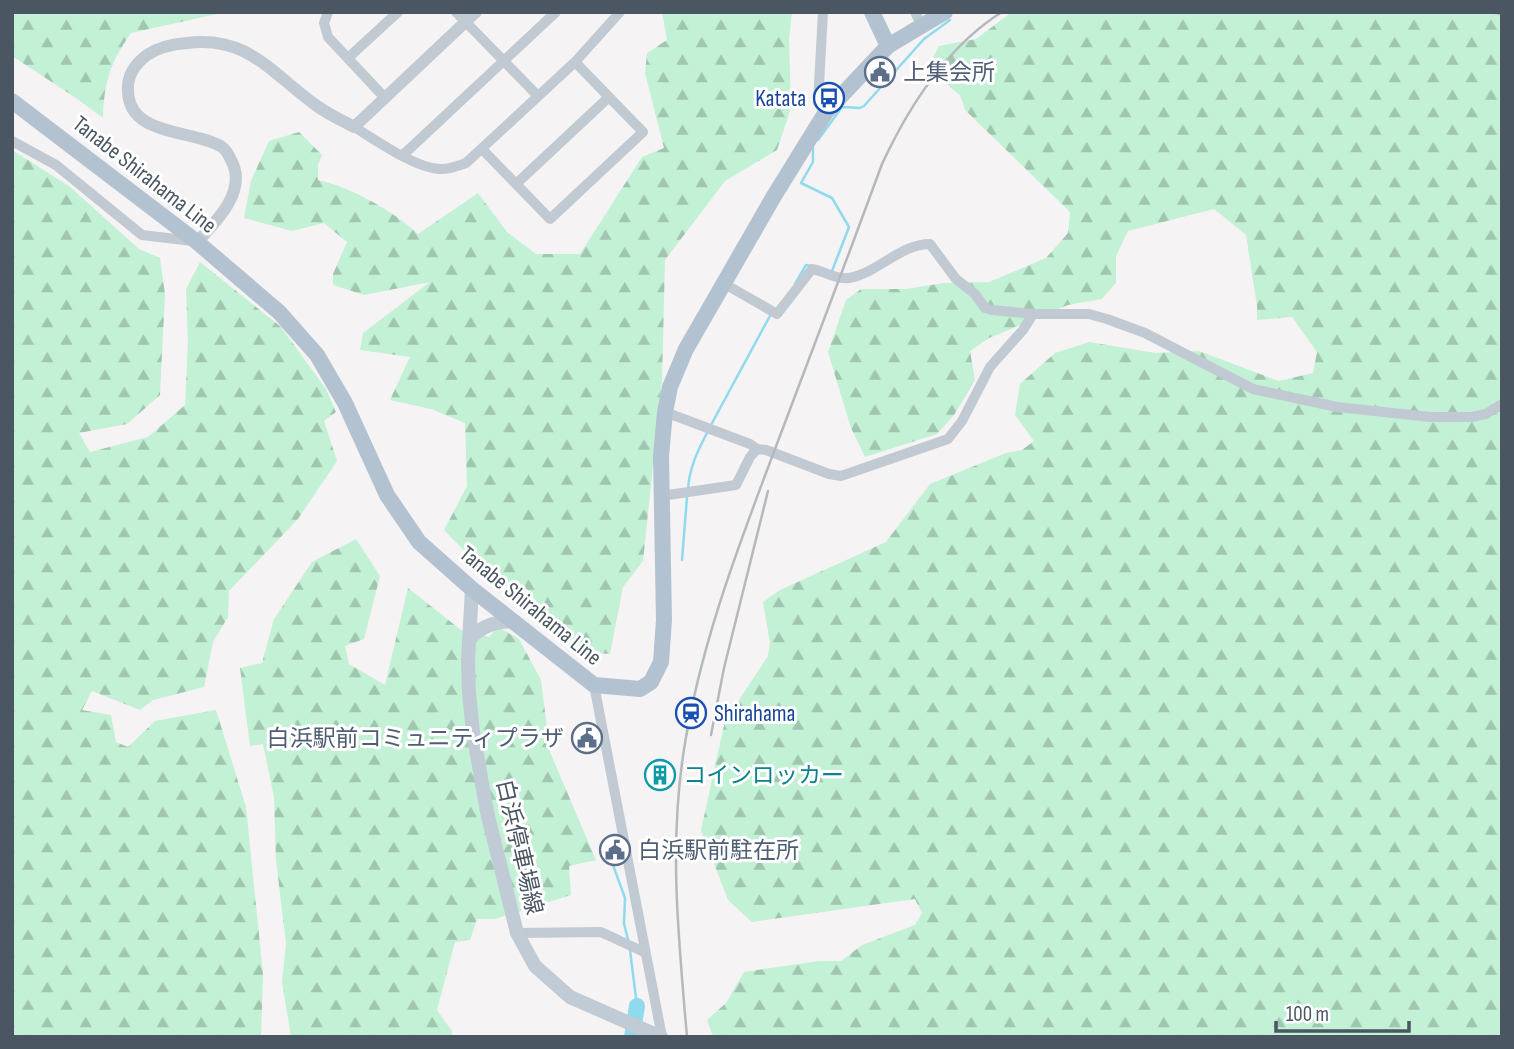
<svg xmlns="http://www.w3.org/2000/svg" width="1514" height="1049" font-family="'Sofia Sans Condensed','Noto Sans JP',sans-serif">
  <defs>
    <pattern id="forest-firs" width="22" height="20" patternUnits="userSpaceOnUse" patternTransform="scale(1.75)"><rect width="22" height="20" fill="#c3f1d5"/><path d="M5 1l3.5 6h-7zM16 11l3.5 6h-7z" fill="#a0c6b0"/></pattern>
  </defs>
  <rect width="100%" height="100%" fill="#f5f3f3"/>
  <!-- forest -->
  <path fill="url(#forest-firs)" d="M12,12H226L131,33C110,63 104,82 103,118L76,98L12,56Z
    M662,12H792L789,40L791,108L777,150L725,181L665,260L662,380L643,561L623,587L610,654L573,651L527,589L501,588L444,530L467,486L465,423L431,409L390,400L410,357L360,350L363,333L430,282L364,295L333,285V274L347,242L324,223L292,231L244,218L251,181L269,141L299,132L322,155L318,165V180C351,187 393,211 418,234L478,193L507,232L536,254H580L642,157L664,148L645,73L647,53L667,40Z
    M1012,12H1502V1037H717L712,1034L707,1020L726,1003L744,972L819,961H841L862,945L915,925L922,913L915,899L752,922L728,900L701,830L725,721L768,656L770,643L763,602L780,590L886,542L930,484L1006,453L1022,450L1034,441L1015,415L1020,384L1055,353L1089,342L1155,353L1199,351L1279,381L1313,373L1317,352L1292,317L1257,320V306L1246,235L1214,209L1128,231L1116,256V283L1102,299L1068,305L989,338L970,351L975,380L954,415L937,434L865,457L851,428L828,352L846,300L861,289H906L944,283L989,282L1046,258L1068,233L1070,212L965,110L960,95L927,69L939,46L976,39Z
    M12,150L69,186L139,249L160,258L165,294L160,395L127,424L79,433L90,452L148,437L185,405L188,342L186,289L200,262L281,327L326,389L336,412L324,421L337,461L298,519L229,591L228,617L213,642L204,687L153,700L140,710L92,691L82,710L111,715L116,742L128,747L155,721L216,710L246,807L263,974L261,1037H12Z
    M356,539L380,576L364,639L345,646L349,664L385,685L408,588L461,630L489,637L498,627L519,639L541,680L550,752L596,860L569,866L571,895L495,919H477L470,940L455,942L437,1010L452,1031V1037H291L282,982L286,944L276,860L274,797L263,744L250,746L240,668L262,663L274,619L312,562Z"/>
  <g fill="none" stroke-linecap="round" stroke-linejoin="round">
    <!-- stream -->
    <path stroke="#90daee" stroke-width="2.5" d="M818,140L842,107L860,108L864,106L924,39L950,20
      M813,148V162L801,183L832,198L849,227L832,271
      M795,284L806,265L812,266
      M711,425L771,314
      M688,490C689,468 698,450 708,431
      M682,560L687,497
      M606,846L625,898L624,924L629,943
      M630,950L637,1006"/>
    <!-- river -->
    <path stroke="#90daee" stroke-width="16" d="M632,1037L637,1006"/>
    <!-- minor -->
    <path stroke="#c1cad2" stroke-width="10" d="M328,12L324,23L328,37L385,98
      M456,12L537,95
      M823,12L818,103L826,112
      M915,12L922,27
      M348,58L398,12
      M354,127C376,140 413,167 439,169C449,170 457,166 466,163L575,62L620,12
      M12,141L56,165L142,235L193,241
      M482,149L550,219L643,132L575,62
      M403,155L556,12
      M516,184L609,97
      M723,283L777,314L812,269C824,271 837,280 849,278C878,273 900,244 930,244L956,279L975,294L985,308L992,310L1033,314
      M665,412L750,444L757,449
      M661,496L736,485L750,457L757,449L766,450L829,474L841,476L948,439L962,421L990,367L1023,330L1033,314H1089L1107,319L1145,333L1253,389L1337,407L1430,417H1472L1486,414L1502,404
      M594,685L662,1037
      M517,933L601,932L644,952"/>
    <!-- tertiary -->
    <path stroke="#c1cad2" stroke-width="12" d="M197,242C217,221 248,190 231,160C229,155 226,150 222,147C193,129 129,137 128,91C127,76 135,64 147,55C159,47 173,44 187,43C248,35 272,74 317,106C328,114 341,120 354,127L476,12"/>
    <!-- secondary -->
    <path stroke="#c1cbd6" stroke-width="14" d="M472,589L468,660L469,693L473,732L487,812L517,933L535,966L570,997L661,1037
      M469,639C483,625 495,622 514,621"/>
    <!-- primary -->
    <path stroke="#b3c2d1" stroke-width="16" d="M872,12L888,46
      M12,101L197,242L279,312L317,355L345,403L387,495L419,542L472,589L594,685L640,689L651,682L661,662L664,620L661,456L665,412L670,387L686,349L774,196L826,112L888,46L945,12"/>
    <!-- rail -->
    <path stroke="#b5b8bd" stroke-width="2.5" d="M1489,12L1502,14
      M711,735L724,668L768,491
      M687,1037C679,943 669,850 683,756C698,653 735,555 772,457C809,360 846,262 882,164C909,106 946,47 1002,12"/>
  </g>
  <!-- icons -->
  <defs>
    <g id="civic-ring" transform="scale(1.575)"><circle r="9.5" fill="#fff" stroke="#5c6f8a" stroke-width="1.5"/><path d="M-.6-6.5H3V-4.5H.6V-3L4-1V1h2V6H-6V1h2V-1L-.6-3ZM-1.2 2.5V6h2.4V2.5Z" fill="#5c6f8a"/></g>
    <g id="bus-ring" transform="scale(1.575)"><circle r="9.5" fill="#fff" stroke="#1a4fb4" stroke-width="1.5"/><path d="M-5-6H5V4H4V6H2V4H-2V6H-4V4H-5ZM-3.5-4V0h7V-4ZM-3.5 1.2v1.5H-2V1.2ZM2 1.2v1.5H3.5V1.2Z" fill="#1a4fb4"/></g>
    <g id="station-ring" transform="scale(1.575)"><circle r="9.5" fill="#fff" stroke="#1a4fb4" stroke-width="1.5"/><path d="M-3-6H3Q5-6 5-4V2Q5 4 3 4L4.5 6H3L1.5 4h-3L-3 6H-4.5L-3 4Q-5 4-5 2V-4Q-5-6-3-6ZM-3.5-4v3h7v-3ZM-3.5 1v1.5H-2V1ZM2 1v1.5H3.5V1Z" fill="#1a4fb4"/></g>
    <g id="building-ring" transform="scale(1.575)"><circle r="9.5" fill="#fff" stroke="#0f9aa8" stroke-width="1.5"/><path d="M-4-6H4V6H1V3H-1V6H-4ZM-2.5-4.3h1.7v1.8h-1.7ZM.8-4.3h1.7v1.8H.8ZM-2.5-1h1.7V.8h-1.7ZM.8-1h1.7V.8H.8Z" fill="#0f9aa8"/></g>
  </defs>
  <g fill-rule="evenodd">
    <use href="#civic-ring" x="880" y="72"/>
    <use href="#bus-ring" x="829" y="98"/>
    <use href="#station-ring" x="691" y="713"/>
    <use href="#civic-ring" x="587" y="738"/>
    <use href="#building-ring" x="660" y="775"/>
    <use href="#civic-ring" x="615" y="850"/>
  </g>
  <g text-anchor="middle" stroke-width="6" stroke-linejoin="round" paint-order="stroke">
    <!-- service labels -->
    <g font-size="23" fill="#4e5e75" stroke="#fff" text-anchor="start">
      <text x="903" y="80">上集会所</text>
      <text x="564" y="746" text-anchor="end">白浜駅前コミュニティプラザ</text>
      <text x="638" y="858">白浜駅前駐在所</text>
    </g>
    <!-- transit labels -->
    <g font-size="23" fill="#164399" stroke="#fff" text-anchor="end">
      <text x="806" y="106">Katata</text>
      <text x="714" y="721" text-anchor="start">Shirahama</text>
    </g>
    <!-- street labels -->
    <g font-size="23" fill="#4a5661" stroke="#fff">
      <text transform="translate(145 174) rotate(38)" y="8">Tanabe Shirahama Line</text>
      <text transform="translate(531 605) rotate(39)" y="8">Tanabe Shirahama Line</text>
      <text transform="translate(520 847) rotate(77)" y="8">白浜停車場線</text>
    </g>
    <!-- culture labels -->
    <g font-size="23" fill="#0d838f" stroke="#fff" text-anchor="start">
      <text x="683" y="783">コインロッカー</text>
    </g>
  </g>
  <!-- border -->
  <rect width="1514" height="1049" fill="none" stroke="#4a5661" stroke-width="28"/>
  <!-- scale -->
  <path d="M1276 1021v10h133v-10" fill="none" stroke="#4a5661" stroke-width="3.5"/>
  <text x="1286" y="1021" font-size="21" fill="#4a5661" stroke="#ffffff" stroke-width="5" paint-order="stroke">100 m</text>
</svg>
